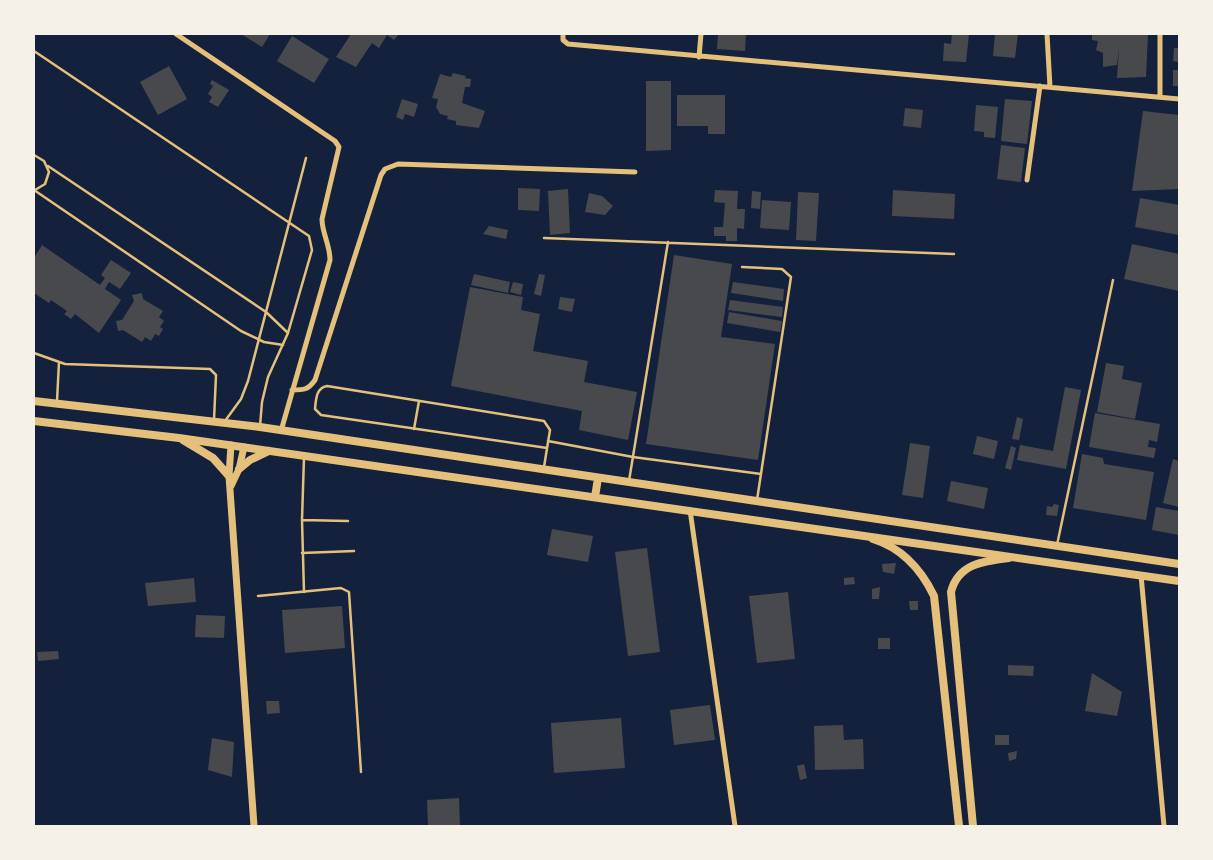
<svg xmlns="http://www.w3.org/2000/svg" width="1213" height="860" font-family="'Noto Sans',sans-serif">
  <rect width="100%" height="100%" fill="#14213d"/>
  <!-- building -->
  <path fill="#48494c" d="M241,34H270L262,47Z
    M351,34H399L394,40L387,35L379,48L372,43L356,67L336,57Z
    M718,34H746L745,51L717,49Z
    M952,34H969L966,62L943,61L944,43L951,44Z
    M995,34H1018L1015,58L993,56Z
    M1092,34H1148L1146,77L1117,78L1119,48L1117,65L1103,67V53L1096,50L1098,41L1092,40Z
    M292,36L329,59L314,83L277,61Z
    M1174,48H1179V62L1173,61Z
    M169,66L187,99L158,115L140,82Z
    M1173,70H1179V86H1173Z
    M453,73L466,76L465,78L471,79L470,87H465L462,103L485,111L479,128L456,125V121L447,119L448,116L440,114L436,107L438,99L432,98L440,74L451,77Z
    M212,80L229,90L218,107L209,102L212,97L208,94L213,86L210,84Z
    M646,81H671V150L646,151Z
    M677,95H725V134H708V126H677Z
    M402,99L418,104L414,117L405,114L403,120L396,117Z
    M1005,99L1032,101L1027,144L1001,141Z
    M976,105L998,107L995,138L984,137V132L974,131Z
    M905,108L923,110L921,128L903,126Z
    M1143,111L1179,115V189L1132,191Z
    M1001,145L1025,148L1021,182L997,179Z
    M518,188L540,189L539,211L518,210Z
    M568,189L570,233L550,235L548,191Z
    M715,190L738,191L737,209H745L744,229L737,228V241H726V236H714V227H723L725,203L714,202Z
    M893,190L955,194L954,219L892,216Z
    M752,191L761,192L760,209L751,208Z
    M798,192L819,193L816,241L796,240Z
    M589,193L602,196L613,206L605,215L585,212Z
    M1140,198L1179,205V235L1135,227Z
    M762,200L791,202L789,230L760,228Z
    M489,226L508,230L506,239L483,234Z
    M1132,244L1179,254V291L1124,279Z
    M42,245L100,285L105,278L101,275L111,260L131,273L120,289L109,282L105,289L121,300L99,333L75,314L71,319L64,314L67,311L51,300L49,303L34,293V258Z
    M674,255L732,264L721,337L775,344L758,460L646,444Z
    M474,274L510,282L508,293L471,285Z
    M539,274L545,275L541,296L534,294Z
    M513,282L523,284L521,295L510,292Z
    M733,282L784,289L783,301L731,293Z
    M470,287L523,297L521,310L540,314L533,351L588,361L584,382L637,392L628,440L579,430L582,411L451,386Z
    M142,293L143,299L163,311L159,317L164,321L160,327L163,329L159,336L155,334L151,341L145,337L142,342L123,330L118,331L116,321L122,320L134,301L132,295Z
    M560,297L575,299L572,312L558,309Z
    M730,300L783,307L782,317L728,310Z
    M729,312L782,321L780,332L727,323Z
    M1106,363L1124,366L1122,379L1142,383L1135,419L1097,412Z
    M1065,387L1081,390L1066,469L1017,460L1020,445L1053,451Z
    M1095,413L1160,424L1157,442L1149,440L1148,447L1156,448L1154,458L1089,447Z
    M1017,417L1023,419L1019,440L1012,439Z
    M977,436L998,441L994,459L973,454Z
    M910,443L930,446L923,498L902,495Z
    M1011,446L1016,448L1011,470L1005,468Z
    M1082,454L1103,458L1104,464L1154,472L1146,520L1073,508Z
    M1173,459L1179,461V507L1163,503Z
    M951,481L988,488L984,509L947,501Z
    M1054,504L1059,505L1057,516L1046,515L1047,506L1052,507Z
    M1156,507L1179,511V535L1152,530Z
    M552,529L593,536L588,562L547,555Z
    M647,548L660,652L628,656L615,552Z
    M896,563L894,574L883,572L882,564Z
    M854,577L855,584L844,585V578Z
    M194,578L196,602L148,606L145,583Z
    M880,587L879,599H872V589Z
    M788,592L795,659L757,663L749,596Z
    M909,601H918V610H910Z
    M342,606L345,648L285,653L282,610Z
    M196,615L225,616L224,638L195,637Z
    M878,638H890V649H878Z
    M58,651L59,659L38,661L37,652Z
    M1008,665L1034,666L1033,676L1008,675Z
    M1092,673L1122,692L1117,716L1085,711Z
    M266,701H279L280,713L267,714Z
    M710,705L715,740L674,745L670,710Z
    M621,718L625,768L554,773L551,723Z
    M843,725L844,740L863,739L864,769L815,770L814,726Z
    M995,735H1009V745H995Z
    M212,738L234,742L232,777L208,770Z
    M1017,751L1016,759L1009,761L1008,753Z
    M804,764L807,778L800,780L797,766Z
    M459,798L460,826H428L427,800Z"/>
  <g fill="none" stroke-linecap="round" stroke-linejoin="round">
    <!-- service -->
    <path stroke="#e5c07b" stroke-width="2.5" d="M34,51L309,236L312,250L288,333L268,377L262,402L260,426
      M34,155L44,161L49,172L45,184L35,190
      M48,166L266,312L288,333
      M34,190L241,331L264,342L283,345
      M544,238L954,254
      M742,267L782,269L791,277L757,500
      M34,353L65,364L210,369L216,375L214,420
      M57,401L59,362
      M225,421L241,399L248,381L306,158
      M414,429L419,401
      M548,441L633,457L761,474
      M544,467L550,430L544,421L327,386C316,388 316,399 315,409L321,415L547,448
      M629,481L668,242
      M302,520L348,521
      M1057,545L1113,280
      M302,553L354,551
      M304,592L302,520L304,457
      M258,596L341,588L349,592L361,772"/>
    <!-- minor -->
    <path stroke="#e5c07b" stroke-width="5" d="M176,34L335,141L339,147L322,219C322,233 330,245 330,260L281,431
      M563,34V40L568,44L1179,99
      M1047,34L1050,87
      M699,57L701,34
      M1160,97V34
      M1027,180L1040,86
      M292,390C304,390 308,390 315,380L381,175L385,169L398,164L635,172
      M690,510L735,826
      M1141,575L1164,826"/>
    <!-- secondary -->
    <path stroke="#e5c07b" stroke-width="7" d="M231,445L229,476L254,826
      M231,486L239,469L244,447"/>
    <!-- primary -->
    <path stroke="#e5c07b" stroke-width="8" d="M873,539C902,548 921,569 934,596L959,826
      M973,826L951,592C958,564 983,561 1009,558"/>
    <!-- trunk -->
    <path stroke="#e5c07b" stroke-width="8" d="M34,401L260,427L1179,564
      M34,421L179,438L1179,581
      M183,440L213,458L229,476
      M239,469L250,460L269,451
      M595,497L598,478"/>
  </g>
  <!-- border -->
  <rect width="1213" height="860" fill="none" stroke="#f6f1e7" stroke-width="70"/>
</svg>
